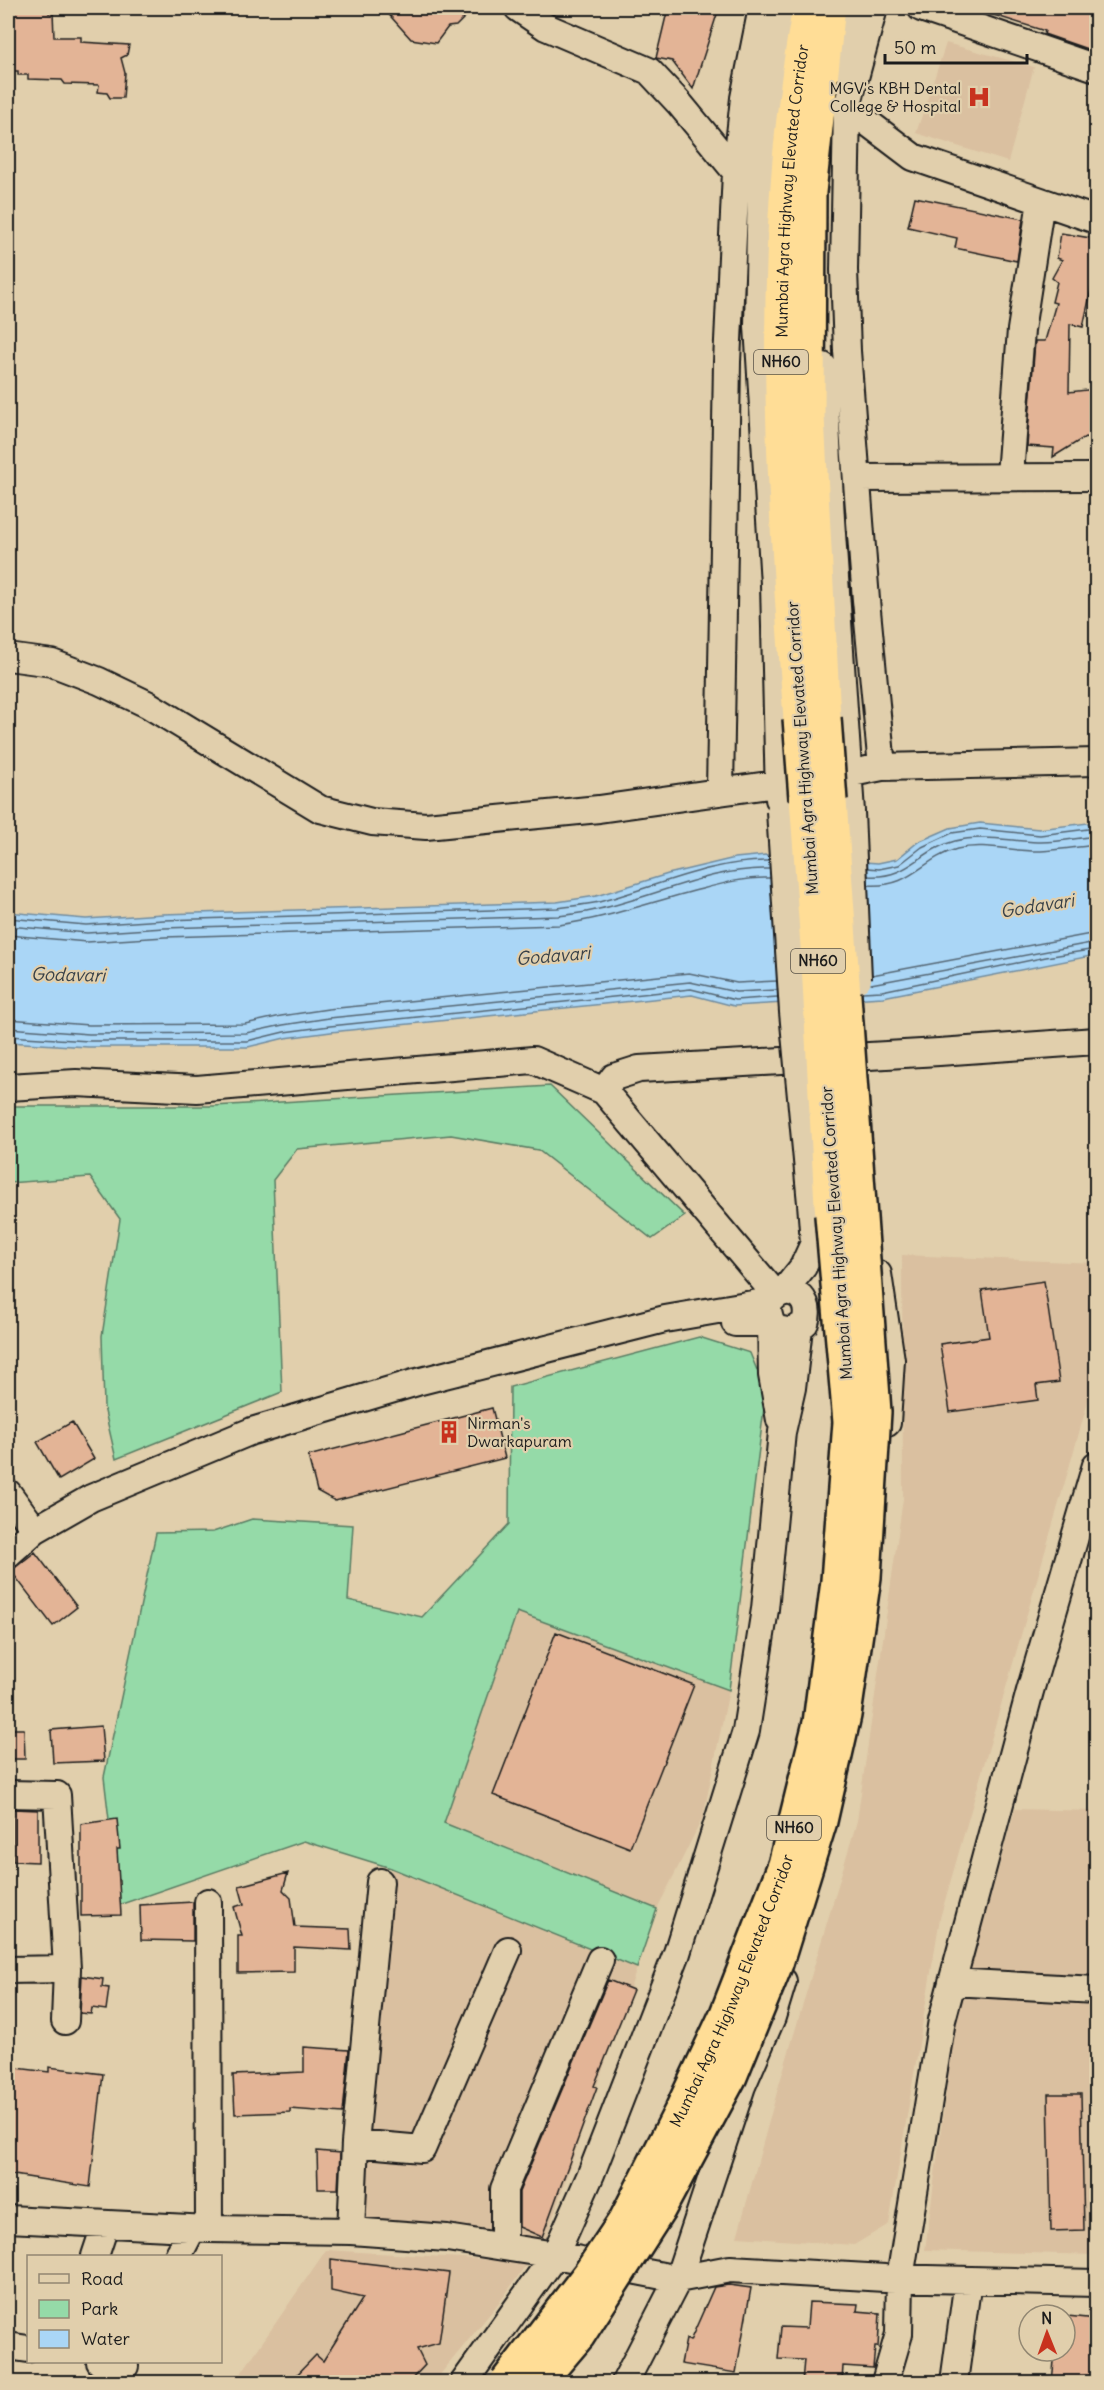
<svg xmlns="http://www.w3.org/2000/svg" width="1104" height="2390" font-family="Delius,sans-serif">
  <rect width="100%" height="100%" fill="#e1cfac"/>
  <filter id="ink" filterUnits="userSpaceOnUse"><feTurbulence type="fractalNoise" baseFrequency=".0167" numOctaves="2"/><feDisplacementMap in="SourceGraphic" scale="12" xChannelSelector="R" yChannelSelector="G"/><feConvolveMatrix kernelMatrix="1 2 1 2 8 2 1 2 1" color-interpolation-filters="sRGB"/></filter>
  <g filter="url(#ink)">
    <!-- built -->
    <path fill="#dac0a0" d="M946,43L1034,67L1008,162L916,133Z
      M902,1255L1096,1263V1364L1087,1405L940,1918L889,2224L854,2245L737,2237L779,2085L857,1821L903,1499Z
      M517,1612L729,1690L703,1817L657,1909L444,1823Z
      M1015,1809L1096,1811V2255L925,2250L955,2024Z
      M391,1868L637,1968L544,2244L365,2219Z
      M326,2250L528,2262L502,2299L434,2382H235Z"/>
    <!-- green -->
    <path fill="#95daa8" stroke="#587b62" stroke-width="1.5" d="M550,1086L685,1216L652,1239L538,1150L451,1135L297,1149L273,1180L282,1392L116,1459L104,1407L102,1336L120,1219L90,1177L8,1183V1106H214Z
      M699,1337L750,1353L766,1392L729,1690L517,1612L444,1823L657,1909L637,1968L391,1868L304,1841L119,1905L104,1777L156,1533L213,1532L252,1519L353,1525L348,1600L422,1617L509,1524L510,1387Z"/>
    <!-- water -->
    <path fill="#aad6f6" stroke="#718c9f" stroke-width="1.5" d="M1096,822V955L883,997L734,1006L692,995L331,1032L285,1038L248,1047H88L8,1042V912L86,919L163,914L557,902L596,896L668,874L735,858L766,855L878,863L897,859L918,842L950,828L980,823L1039,829Z"/>
    <g fill="none" stroke-linecap="round" stroke-linejoin="round">
      <!-- shore -->
      <path stroke="#556673" stroke-width="1.5" d="M868,868L879,869L899,865L922,847L952,833L980,829L1040,835L1096,828
        M868,876C909,879 919,850 955,841C982,834 1010,841 1037,842C1056,843 1077,838 1096,836
        M868,885C912,888 921,859 957,849C985,842 1013,852 1041,851C1059,850 1078,847 1096,845
        M8,918L86,925L164,920L557,908C571,906 585,905 599,902C654,888 710,860 769,861
        M8,926L87,933L164,928L558,916C572,914 586,913 599,909C654,897 712,867 769,869
        M8,935L87,942L165,937L559,925C609,918 654,901 702,889C724,883 747,877 770,878
        M872,975L1096,933
        M871,984L1096,942
        M862,992L882,991L1046,957L1096,949
        M8,1019L89,1025L245,1024L281,1016L328,1009L689,973L737,983L777,981
        M8,1028L89,1034L246,1033L283,1025L329,1018L690,982L736,992L777,990
        M8,1036L89,1041H247L284,1032L330,1026L691,989L735,1000L778,997"/>
    </g>
    <!-- building -->
    <path fill="#e3b496" stroke="#1c1c1c" stroke-width="1.5" d="M15,8H49V13L53,12L54,37H81V42L129,45L127,55L121,58L125,73L123,98H110L107,93L98,92L99,85L65,84L62,80L28,79V75H18V71H9L8,12H15Z
      M383,8H474L456,26L448,27L436,43L411,39Z
      M678,8H719L693,89L672,61L656,58L667,12L679,11Z
      M982,8H1079L1096,14V52L1044,34L1045,31L981,11Z
      M915,197L1023,219L1017,261L955,248L957,238L908,227Z
      M1061,233L1096,239V268L1083,327L1070,324L1069,392L1096,389V440L1085,437L1053,457L1054,448L1027,446L1035,341H1045L1056,303L1052,302L1057,282L1052,278L1062,260L1057,258Z
      M1044,1281L1059,1382L1036,1385L1038,1400L950,1412L940,1344L989,1337L982,1290Z
      M492,1408L505,1458L335,1501L317,1491L308,1456Z
      M72,1422L94,1459L59,1480L37,1442Z
      M35,1552L77,1607L53,1626L11,1571Z
      M556,1632L694,1685L630,1848L493,1795Z
      M101,1726L104,1761L53,1763L51,1730Z
      M8,1729H24L25,1759H8Z
      M13,1809L38,1810V1862L13,1861Z
      M117,1819L120,1849H117L121,1915L81,1916V1824Z
      M288,1873L283,1890L291,1898L295,1927L350,1929L351,1950L294,1947V1972L238,1973V1936H242L234,1907L244,1904L239,1886Z
      M193,1902V1941L141,1940L140,1905Z
      M82,1976L103,1979L102,1987L109,1988L106,2010L92,2008L91,2014L80,2013Z
      M608,1980L633,1990L594,2086L597,2087L542,2237L519,2227V2192Z
      M304,2047L349,2050L343,2113L290,2109V2112L235,2114L233,2075L304,2072Z
      M8,2067L49,2072V2067L103,2074L90,2187L8,2174Z
      M1048,2094H1081L1084,2230L1051,2231Z
      M317,2151L340,2153L338,2189H318Z
      M331,2259L449,2273L439,2343L417,2349L425,2365L409,2382H290L316,2355L323,2361L363,2298L331,2291Z
      M729,2285L751,2288L736,2373L681,2364L686,2339L690,2341L714,2287Z
      M809,2302L858,2304L857,2311L880,2313L878,2347H875L873,2368L843,2366L842,2382H802L804,2360L778,2359L781,2327L807,2328Z
      M1067,2316L1096,2319V2382H1052L1055,2351H1065Z"/>
    <g fill="none" stroke-linecap="round" stroke-linejoin="round">
      <!-- minor casing -->
      <g stroke="#1c1c1c" stroke-width="30">
        <path id="minor" d="M518,8L546,27L649,71L679,103L736,172
          M874,8L847,107L844,270L847,351L866,600L882,767
          M921,8L1096,68
          M838,66L847,8
          M847,107L913,157L1096,220
          M823,366L831,519L851,812
          M1010,475L1021,330L1041,201
          M857,478L1096,477
          M8,657L52,663L99,681L147,704L320,809L372,822L426,826L599,809L847,774L882,767L1096,762
          M720,792L727,362L736,172L744,98L762,8
          M779,799L774,584L758,326L762,136L787,8
          M8,1087L76,1083L197,1089L533,1060L604,1091
          M878,1274L891,1360L887,1423
          M783,1292L803,1267L814,1243L811,1203
          M776,1295L604,1091L614,1077L639,1069L939,1052L1096,1041
          M735,1323H771L777,1329L792,1332L805,1323C815,1292 779,1279 767,1308L771,1323L772,1375L780,1420
          M8,1493L35,1530
          M8,1554L35,1530L91,1498L252,1431L417,1382L665,1319L770,1301
          M8,1794L57,1795L67,1969L8,1970
          M208,1902L209,2229
          M952,1982L1096,1990
          M65,2021L67,1969
          M355,2143L380,1882
          M8,2219L209,2229L351,2231L447,2238L555,2255L678,2279L730,2269L885,2278L1096,2283
          M351,2231L355,2143L422,2149L508,1950
          M504,2246V2189L600,1960
          M95,2256L105,2226
          M178,2256L192,2229
          M8,2346L28,2349
          M100,2362L125,2366
          M464,2382L555,2255L591,2174L677,1953L746,1731L765,1609L782,1432L792,1388L799,1328
          M625,2382L678,2279L742,2086L772,2017L783,1981
          M885,2382L899,2334L900,2278L942,2020L1030,1691L1096,1465
          M954,2382L968,2280"/>
      </g>
      <!-- highway casing -->
      <g stroke="#1c1c1c" stroke-width="38">
        <g id="highway">
          <path id="s1" d="M800,718C782,481 766,243 809,8"/>
          <path d="M824,718L808,417L809,192L828,15"/>
        </g>
      </g>
      <!-- minor -->
      <use href="#minor" stroke="#e1cfac" stroke-width="26"/>
      <!-- highway -->
      <use href="#highway" stroke="#ffdd96" stroke-width="33"/>
      <!-- minor-bridge casing -->
      <g stroke="#1c1c1c" stroke-width="30" stroke-linecap="butt">
        <path id="minor-bridge" d="M780,811L793,1012L811,1203
          M851,812L858,979"/>
      </g>
      <!-- highway-bridge casing -->
      <g stroke="#1c1c1c" stroke-width="38" stroke-linecap="butt">
        <g id="highway-bridge">
          <path id="s2" d="M507,2382L590,2274L626,2220L682,2110L727,2014L785,1865L820,1723L838,1581L850,1422L831,1204L817,945L800,718"/>
          <path d="M538,2382L578,2335L658,2210L730,2076L776,1963L820,1821L844,1715L864,1577L874,1412L824,718"/>
        </g>
      </g>
      <!-- minor-bridge -->
      <use href="#minor-bridge" stroke="#e1cfac" stroke-width="26"/>
      <!-- highway-bridge -->
      <use href="#highway-bridge" stroke="#ffdd96" stroke-width="33"/>
    </g>
  </g>
  <!-- icons -->
  <defs>
    <g id="hospital-bare" transform="scale(1.8)"><path d="M-5-5h3v3.5h4V-5h3V5h-3V1.5h-4V5h-3Z" fill="#c8321e" stroke="#e1cfac" stroke-width="2.5" paint-order="stroke"/></g>
    <g id="building-bare" transform="scale(1.8)"><path d="M-4-6H4V6H1V3H-1V6H-4ZM-2.5-4.3h1.7v1.8h-1.7ZM.8-4.3h1.7v1.8H.8ZM-2.5-1h1.7V.8h-1.7ZM.8-1h1.7V.8H.8Z" fill="#c8321e" stroke="#e1cfac" stroke-width="2.5" paint-order="stroke"/></g>
  </defs>
  <g fill-rule="evenodd">
    <use href="#hospital-bare" x="979" y="97"/>
    <use href="#building-bare" x="449" y="1432"/>
  </g>
  <g text-anchor="middle" stroke-width="4.5" stroke-linejoin="round" paint-order="stroke">
    <!-- shield labels -->
    <g fill="#e1cfac" stroke="#575247" stroke-width="1.5">
      <rect x="754" y="350" width="54" height="24" rx="4.5"/>
      <rect x="791" y="949" width="54" height="24" rx="4.5"/>
      <rect x="767" y="1816" width="54" height="24" rx="4.5"/>
    </g>
    <g font-size="15" font-weight="bold" fill="#1c1c1c">
      <text x="781" y="367">NH60</text>
      <text x="818" y="966">NH60</text>
      <text x="794" y="1833">NH60</text>
    </g>
    <!-- poi labels -->
    <g font-size="16" fill="#1c1c1c" stroke="#e1cfac" text-anchor="end">
      <text x="961" y="94">MGV's KBH Dental<tspan x="961" dy="18">College &amp; Hospital</tspan></text>
      <text x="467" y="1429" text-anchor="start">Nirman's<tspan x="467" dy="18">Dwarkapuram</tspan></text>
    </g>
    <!-- street labels -->
    <g font-size="16" fill="#1c1c1c" stroke="#e1cfac">
      <text dy="6" stroke="none"><textPath href="#s1" startOffset="528">Mumbai Agra Highway Elevated Corridor</textPath></text>
      <text transform="translate(802 748) rotate(-94)" y="6">Mumbai Agra Highway Elevated Corridor</text>
      <text transform="translate(836 1233) rotate(-94)" y="6">Mumbai Agra Highway Elevated Corridor</text>
      <text dy="6" stroke="none"><textPath href="#s2" startOffset="454">Mumbai Agra Highway Elevated Corridor</textPath></text>
    </g>
    <!-- water labels -->
    <g font-size="18" font-style="italic" fill="#384148" stroke="#e1cfac">
      <text transform="translate(1037 906) rotate(-9)" y="6">Godavari</text>
      <text transform="translate(553 956) rotate(-5)" y="6">Godavari</text>
      <text transform="translate(68 975) rotate(1)" y="6">Godavari</text>
    </g>
  </g>
  <!-- margin -->
  <rect width="1104" height="2390" fill="none" stroke="#e1cfac" stroke-width="30"/>
  <rect x="15" y="15" width="1074" height="2360" fill="none" stroke="#1c1c1c" stroke-width="2" filter="url(#ink)"/>
  <!-- legend -->
  <rect x="27" y="2255" width="195" height="108" fill="#e1cfac" stroke="#928772" stroke-width="1.5"/>
  <rect x="39" y="2274" width="30" height="9" fill="#e1cfac" stroke="#928772" stroke-width="1.5"/>
  <text x="81" y="2285" font-size="18" fill="#1c1c1c">Road</text>
  <rect x="39" y="2300" width="30" height="18" fill="#95daa8" stroke="#928772" stroke-width="1.5"/>
  <text x="81" y="2315" font-size="18" fill="#1c1c1c">Park</text>
  <rect x="39" y="2330" width="30" height="18" fill="#aad6f6" stroke="#928772" stroke-width="1.5"/>
  <text x="81" y="2345" font-size="18" fill="#1c1c1c">Water</text>
  <!-- north arrow -->
  <g transform="translate(1047 2333) rotate(359)"><circle r="28" fill="#e1cfac" stroke="#928772" stroke-width="1.5"/>
  <path d="M0-4.5L10 22L0 15L-10 22Z" fill="#c8321e"/>
  <text y="-9" font-size="16" font-weight="bold" text-anchor="middle" fill="#1c1c1c">N</text>
  </g>
  <!-- scale -->
  <path d="M885 54v9h142v-9" fill="none" stroke="#1c1c1c" stroke-width="3"/>
  <text x="894" y="54" font-size="18" fill="#1c1c1c" stroke="#e1cfac" stroke-width="4.5" paint-order="stroke">50 m</text>
</svg>
